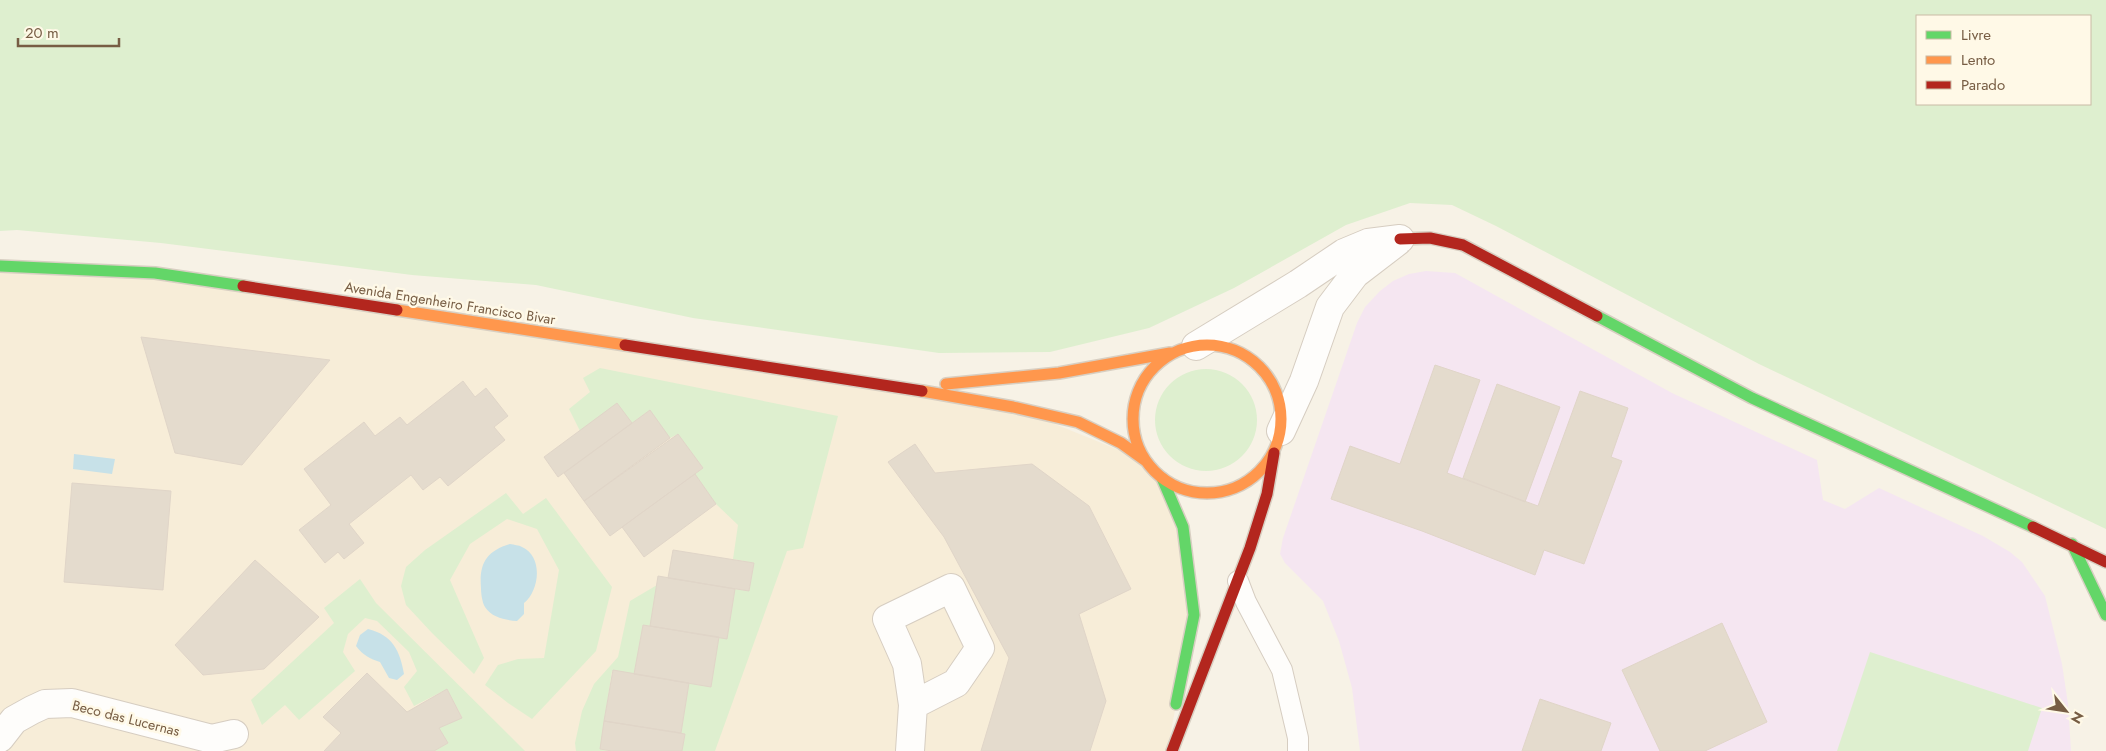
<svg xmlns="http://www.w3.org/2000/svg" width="2106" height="751" font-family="Jost,sans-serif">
  <rect width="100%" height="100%" fill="#f7f2e6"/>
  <!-- residential -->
  <path fill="#f7edd8" d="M0,266L155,273L1013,407L1146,461L1183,527L1194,615L1167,751H0Z"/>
  <!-- education -->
  <path fill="#f5e6f1" d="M1426,271L1455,273L1672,393L1817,460L1823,500L1845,509L1879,488L1983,536L2010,552L2022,562L2045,596L2062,664L2068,704L2071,751H1360L1352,688L1339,641L1323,601L1285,563L1280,554L1283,538L1357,323L1365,307L1380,291L1393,281L1409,274Z"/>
  <!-- green -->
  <path fill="#deefcf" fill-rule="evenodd" d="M0,0H2106V529L1759,364L1496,226L1452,205L1410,203L1346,225L1234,288L1149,328L1050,352L939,353L693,318L536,285L412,275L161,243L17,230L0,231ZM1917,16H2090V104H1917Z
    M600,368L838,416L803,548L787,551L715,751H682L685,734L681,733L689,683L711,687L719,637L727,638L735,589L749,591L754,563L733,559L738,525L716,504L695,474L703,468L678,434L670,438L650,410L632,423L617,404L580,431L569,409L590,392L583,378Z
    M1155 420a51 51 0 1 1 102 0a51 51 0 1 1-102 0Z
    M506,493L523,514L546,498L612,587L596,651L532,719L508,703L485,685L498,665L518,659L544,658L559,570L537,529L507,519L470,544L450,580L484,658L474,674L432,633L406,605L401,586L406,567L425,550Z
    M360,579L376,603L525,751H434L448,743L439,728L462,717L447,689L414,706L404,687L417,671L409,652L377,621L365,618L348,634L343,652L355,671L299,720L285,705L262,725L251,700L334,623L324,608Z
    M657,585L650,626L643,625L634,674L612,671L600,749L612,751H576L575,743L582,711L594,684L618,657L630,601Z
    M1870,652L2042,708L2028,751H1837Z"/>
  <!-- water -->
  <path fill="#c7e1e8" d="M74,454L115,459L112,474L73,469Z
    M510,544C514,545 519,545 522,547C544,557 539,591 524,603V614L517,621C506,620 492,618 485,607C482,602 481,593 481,588C479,564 486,551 510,544Z
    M368,629C392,635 400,650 404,674L397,680L389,678L380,662C370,659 363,655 356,646L360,635Z"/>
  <!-- building -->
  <path fill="#e4dbcd" stroke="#e0d5c8" d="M141,337L330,360L242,465L175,453Z
    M1435,365L1480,380L1447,473L1538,506L1580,391L1628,408L1611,457L1622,461L1584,564L1544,550L1535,575L1422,531L1331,499L1350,446L1400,464Z
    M463,381L475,397L486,388L508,416L494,427L505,440L448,486L440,477L423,490L411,475L349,524L364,543L344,559L338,552L325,563L299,530L331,505L304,469L364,422L375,436L400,417L407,425Z
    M1497,384L1560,407L1525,502L1463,478Z
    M617,403L632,423L558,477L544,457Z
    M650,410L670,438L584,501L564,473Z
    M678,434L703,468L610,536L584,501Z
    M915,444L935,473L1032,464L1089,506L1131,589L1079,614L1106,701L1090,751H981L1009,658L944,537L888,462Z
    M695,474L716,504L644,557L622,527Z
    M72,483L171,491L163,590L64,582Z
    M673,550L754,563L749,591L668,578Z
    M255,560L319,617L264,669L203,675L175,645Z
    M658,576L735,589L727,639L650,626Z
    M1722,623L1767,722L1705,751H1660L1622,670Z
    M643,625L719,637L711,687L634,674Z
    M613,670L689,683L681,733L604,721Z
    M367,673L407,712L447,689L462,718L439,728L448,743L434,751H324L341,733L323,717Z
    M1540,699L1611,723L1601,751H1522Z
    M604,721L685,734L682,751H612L600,749Z"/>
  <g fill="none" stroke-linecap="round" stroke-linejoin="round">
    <!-- lane casing -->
    <g stroke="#d6cdc1" stroke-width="22">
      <path id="lane" d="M1238,581L1246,602L1282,670L1298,738V751"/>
    </g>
    <!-- street casing -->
    <g stroke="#d6cdc1" stroke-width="30">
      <path id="street" d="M1196,346L1298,284L1344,253L1368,243L1400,239
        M1281,431L1304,381L1330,307L1355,274L1398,241
        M0,738L14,720L32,710L45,704L72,703L212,739L234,734
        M910,751L913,705L907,664L887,619L951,588L980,648L956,683L913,705"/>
    </g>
    <!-- fast casing -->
    <g stroke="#d8cfc2" stroke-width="14">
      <path id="fast" d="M0,266L155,273L243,286
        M1597,316L1752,398L2033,527
        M1162,478L1183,527L1194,615L1176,704
        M2072,544L2106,615"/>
    </g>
    <!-- slow casing -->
    <g stroke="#d8cfc2" stroke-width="14">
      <path id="slow" d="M397,310L625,345
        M1133 419a74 74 0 1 1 148 0a74 74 0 1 1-148 0Z
        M946,384L1059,373L1170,353
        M922,391L1013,407L1078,422L1121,443L1146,461"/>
    </g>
    <!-- jam casing -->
    <g stroke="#d8cfc2" stroke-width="14">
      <path id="jam" d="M1400,239L1430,238L1463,245L1597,316
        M243,286L397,310
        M625,345L922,391
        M2033,527L2106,562
        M1172,751L1250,548L1267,494L1274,453"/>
    </g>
    <!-- lane -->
    <use href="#lane" stroke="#fefdfb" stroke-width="20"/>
    <!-- street -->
    <use href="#street" stroke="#fefdfb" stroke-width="28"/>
    <!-- fast -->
    <use href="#fast" stroke="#63d668" stroke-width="11"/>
    <!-- slow -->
    <use href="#slow" stroke="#ff974d" stroke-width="11"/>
    <!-- jam -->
    <use href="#jam" stroke="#b3261e" stroke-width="11"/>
  </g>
  <g text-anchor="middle" stroke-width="5" stroke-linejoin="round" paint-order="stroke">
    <!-- street labels -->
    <g font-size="14" fill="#775d44" stroke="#fff9e7">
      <text transform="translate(450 303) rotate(9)" y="5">Avenida Engenheiro Francisco Bivar</text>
      <text transform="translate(126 718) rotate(14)" y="5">Beco das Lucernas</text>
    </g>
  </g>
  <!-- legend -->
  <rect x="1916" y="15" width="175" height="90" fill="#fff9e7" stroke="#c9bba6"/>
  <rect x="1926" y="31" width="25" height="8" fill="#63d668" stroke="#c9bba6"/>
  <text x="1961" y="40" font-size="15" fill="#775d44">Livre</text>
  <rect x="1926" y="56" width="25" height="8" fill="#ff974d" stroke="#c9bba6"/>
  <text x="1961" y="65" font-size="15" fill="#775d44">Lento</text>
  <rect x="1926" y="81" width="25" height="8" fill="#b3261e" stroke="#c9bba6"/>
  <text x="1961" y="90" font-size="15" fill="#775d44">Parado</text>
  <!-- north arrow -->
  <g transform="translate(2066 711) rotate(120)" stroke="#fff9e7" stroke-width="4" paint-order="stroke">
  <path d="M0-4L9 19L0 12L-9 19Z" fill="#775d44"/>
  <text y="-8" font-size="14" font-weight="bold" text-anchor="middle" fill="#775d44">N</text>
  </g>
  <!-- scale -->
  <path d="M18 38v8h101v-8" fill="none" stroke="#775d44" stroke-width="2.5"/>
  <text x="25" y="38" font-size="15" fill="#775d44" stroke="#fff9e7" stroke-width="4" paint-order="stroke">20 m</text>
</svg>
